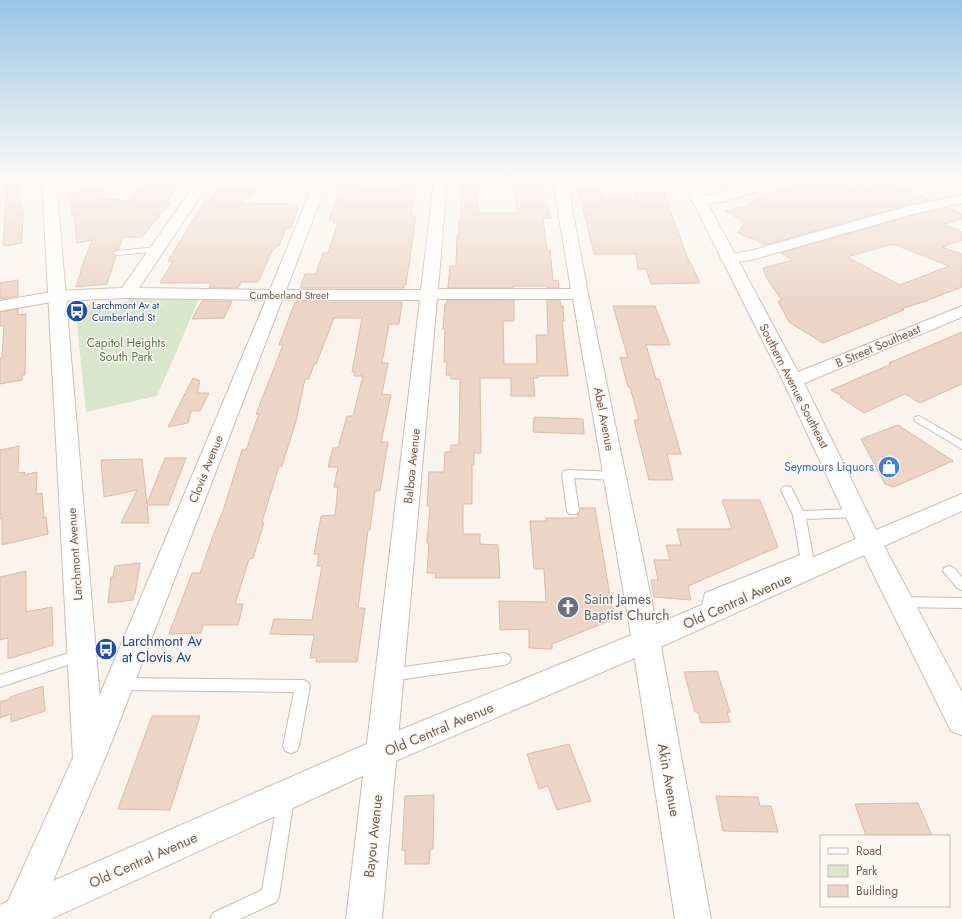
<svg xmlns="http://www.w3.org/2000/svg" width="962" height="919" font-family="Jost,sans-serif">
  <rect width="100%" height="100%" fill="#faf4ec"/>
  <!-- green -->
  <path fill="#d8e7cb" d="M567,180H669L670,184L624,187L605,183H567Z
    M130,299H199L157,396L86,412L75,305L127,302Z"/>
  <!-- building -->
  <path fill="#ecd4c6" stroke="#ddbaa9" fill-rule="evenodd" d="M7,180H18L20,207H22L23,215L22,243L5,246L3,245Z
    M343,180H358L356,187H399V180H415L413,193H415L411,216H416L406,285H404V288H300L305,274H316L323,253H328L338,223H333L334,220H329Z
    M461,180H487L476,193L479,213H518L513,185H540L551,218L543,219L547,250H550L553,281L558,280L559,288H547V286H513V288H448L450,266H456L457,235H459V220H461Z
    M807,180H832L853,187L860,185L866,187L887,183L894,184L930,200L905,206L765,245L752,238L742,236L743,234L738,233L745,222L725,211L750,205L748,204L763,196Z
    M181,181L166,203H170L142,237H123L119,249L112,252L116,256L107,284L76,287L81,272H80L92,240L77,243L74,215H72L68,194L101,189L104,198L128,201L138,186H153L156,182Z
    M235,188L234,190H257L240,203L289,204L287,208H299L291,228H286L279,246H277L271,253L258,282H241L238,288H209L211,283H160L173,261H168L205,200L210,201L217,189Z
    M578,189H601L605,200H637L634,192L664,193L689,262H690L700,283L651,284L646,269H638L636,254H594Z
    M947,208L962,214V219L944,224L962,232V240L942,247L962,254V287L926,301L901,309L904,310L823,343L789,322L778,301H782L766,277L763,268L793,260L781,253L913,215ZM893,244L949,266L900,285L847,257Z
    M18,280V296L0,299V283Z
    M447,300H514V321H503L504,364H537L536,335H548L547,300H560L561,306H563L564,321H562L568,376H538V378H533L535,396H511V378H480L481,453H474V465H472V504H463V534H480V544L498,545L500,578H435L436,573H427L429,543H427L430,506H427L429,472H444L445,452H451V445H459L460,379H451V375H446L447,362H444L445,329H443L445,304L447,303Z
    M202,301H232L224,318L192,319Z
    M295,302H402L399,324H389L382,363H388L382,394L391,395L381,442H388L380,491H375L370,530H368L358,608H365L357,662H316L317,657L310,658L314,635L270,634L274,619L312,620L322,566H317L319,554H314L321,516L335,515L338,487H334L338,467H328L333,448H338L347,416H353L363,376H354L355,372H352L362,318H334L316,364H314L309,379H305L296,421L282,466H279L262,522L264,523L253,558L249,559L235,604H243L238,625H203L201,633L169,634L192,573H200L214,533L224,508L242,450H246L259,414H256L283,345H279Z
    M613,306H655L670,345H646L656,379H659L681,454H667L673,480H649L634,420H639L630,387H628L620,357L628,358Z
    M18,309V315L26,314L25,375H22V380L0,384V358H2L4,326H0V312Z
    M962,332V384L920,403L905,394L864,413L840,397L842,396L831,390L891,364L889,363Z
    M193,378L200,381L197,393H209L200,411H191L188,423L168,427Z
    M534,417L583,419L584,434L533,432Z
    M898,425L953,461L894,487L885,484L861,439Z
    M19,446L18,473L25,472L24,475L37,472L36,494L42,493L44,518L46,517L48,534L2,545V518L0,519V450Z
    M165,458H186L168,505H147L149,523H121L137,490L104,497L101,460L142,459L147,504Z
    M722,500H760L778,547L688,586L691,600L654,597L651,580H658L654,560H670L666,545H681L677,529H732Z
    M580,508H595L614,619L552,644V649L529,648V629L500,630L499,601L546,602L544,569H534L530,521H547L546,518H577Z
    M140,563L135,594H134L133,600L108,603L111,577H113L115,566Z
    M26,571V612L52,607L53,645L8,659V638L0,640V577Z
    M717,671L730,712H727L730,722L701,723L698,712H695L684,672Z
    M43,686L45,711L11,722V714L0,718V702L10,699V697Z
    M152,716H200L170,810L118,809Z
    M569,744L591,801L557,810L548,786L539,789L527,754Z
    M434,795L433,849L430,850L429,864H405V850L402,851L405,796Z
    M716,796L758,797L760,806H771L778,832L723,831Z
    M918,803L932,836H866L855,804Z"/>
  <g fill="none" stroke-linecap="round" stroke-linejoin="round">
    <!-- lane casing -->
    <g stroke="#ccbcb2" stroke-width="2">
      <path id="lane" d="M158,247H161V251L117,255L113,253L117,251Z
        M919,416L962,441V449L915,421L914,419L915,417Z
        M568,470L615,472L619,473L621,476L619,479L615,480L574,478L579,511L577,514H569L567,511L562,474L564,471Z
        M787,486L791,487L803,511L855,509L859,510L861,513L859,516L855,517L806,519L813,557L811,560L716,600L712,619L707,620L702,619L700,615L705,593L800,555L793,515L781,490L783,487Z
        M949,566L954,568L962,577V590L957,588L943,571L944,568Z
        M900,597L962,598V608L900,607L895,606L893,602L895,598Z
        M81,649L86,651L88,655L86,659L0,687V675Z
        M504,653L509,655L511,659L509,663L504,665L390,681L385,679L383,675L385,671L390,669Z
        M120,678L303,680L308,682L310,686L299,746L297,751L291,753L285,751L283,746L294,692L120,690L115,688L113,684L115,680Z
        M286,790L292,793L294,798L279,896L276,902L240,919H210L213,913L262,890L278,798L280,793Z"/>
    </g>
    <!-- street casing -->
    <g stroke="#ccbcb2" stroke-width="2">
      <path id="street" d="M198,180H211L139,288L270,290L315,180H328L286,290H421L434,180H447L438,289H571L554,187L540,183L539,180H558L565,182L570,196L588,294L660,641L711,919H675L632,641L573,299H437L382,919H346L420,300H282L107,754L102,764L91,768L80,764L75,754L266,300L127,298L57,301L0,311V301L57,291L122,288Z
        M761,180H781L780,183C756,190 717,209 693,203L691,200L693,197L718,194Z
        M962,195V203L913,214L751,260L728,263L723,261L720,258L723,255L750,251L905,207Z
        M962,306V317L800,385L793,387L786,385L783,381L786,377Z"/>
    </g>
    <!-- secondary casing -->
    <g stroke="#d0beb3" stroke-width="2">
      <path id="secondary" d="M42,180H56L105,758L53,881L371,742L636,633L856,539L783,381L682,180H695L803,381L876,530L962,494V511L884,546L962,692V735L951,731L864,555L656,649L393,762L51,919H0V905L8,901L73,758Z"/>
    </g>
    <!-- lane -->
    <use href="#lane" fill="#fff" fill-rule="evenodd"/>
    <!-- street -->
    <use href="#street" fill="#fff" fill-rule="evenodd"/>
    <!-- secondary -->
    <use href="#secondary" fill="#fff" fill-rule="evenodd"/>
  </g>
  <!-- sky -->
  <linearGradient id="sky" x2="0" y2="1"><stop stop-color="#99c5e6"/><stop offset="0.58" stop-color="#fdfaf6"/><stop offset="1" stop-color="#fdfaf6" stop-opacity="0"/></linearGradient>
  <rect width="962" height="309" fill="url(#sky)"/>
  <!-- icons -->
  <defs>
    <g id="bus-disc" transform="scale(1.15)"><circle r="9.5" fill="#1a4fb4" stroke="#fdf8f2"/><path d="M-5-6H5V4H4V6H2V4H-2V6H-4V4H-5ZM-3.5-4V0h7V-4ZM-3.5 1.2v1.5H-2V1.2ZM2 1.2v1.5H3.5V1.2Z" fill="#fff"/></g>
    <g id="shop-disc" transform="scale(1.15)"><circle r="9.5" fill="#3f7fe0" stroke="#fdf8f2"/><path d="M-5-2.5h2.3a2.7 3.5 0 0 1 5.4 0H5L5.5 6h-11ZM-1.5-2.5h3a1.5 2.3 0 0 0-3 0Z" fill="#fff"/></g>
    <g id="church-disc" transform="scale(1.15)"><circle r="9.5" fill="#6b7280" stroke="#fdf8f2"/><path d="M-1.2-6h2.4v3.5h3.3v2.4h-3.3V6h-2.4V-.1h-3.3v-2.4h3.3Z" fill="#fff"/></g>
  </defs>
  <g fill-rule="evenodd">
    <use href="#bus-disc" x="77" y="311"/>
    <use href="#shop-disc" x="889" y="467"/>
    <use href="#church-disc" x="568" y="607"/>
    <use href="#bus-disc" x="106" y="649"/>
  </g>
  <g text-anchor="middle" stroke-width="3" stroke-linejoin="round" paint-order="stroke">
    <!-- far-street labels -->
    <g font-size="10" fill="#735b51" stroke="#fdf8f2">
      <text x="289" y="299">Cumberland Street</text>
    </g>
    <!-- far-transit labels -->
    <g font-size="10" fill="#164399" stroke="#fdf8f2" text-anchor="start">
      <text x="92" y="309">Larchmont Av at<tspan x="92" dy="12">Cumberland St</tspan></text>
    </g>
    <!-- park labels -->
    <g font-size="12" fill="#5a774b" stroke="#fdf8f2">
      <text x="126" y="347">Capitol Heights<tspan x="126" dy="14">South Park</tspan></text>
    </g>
    <!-- street labels -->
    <g font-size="12" fill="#735b51" stroke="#fdf8f2">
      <text transform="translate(878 346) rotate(-23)" y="4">B Street Southeast</text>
      <text transform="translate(794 386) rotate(63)" y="4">Southern Avenue Southeast</text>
      <text transform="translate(604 419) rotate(79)" y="4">Abel Avenue</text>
      <text transform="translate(412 466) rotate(-84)" y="4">Balboa Avenue</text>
      <text transform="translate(206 469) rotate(-68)" y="4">Clovis Avenue</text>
      <text transform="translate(75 554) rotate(-94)" y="4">Larchmont Avenue</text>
    </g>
    <!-- shop labels -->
    <g font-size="12" fill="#366cbe" stroke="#fdf8f2" text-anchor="end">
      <text x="874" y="471">Seymours Liquors</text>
    </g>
    <!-- near-worship labels -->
    <g font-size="14" fill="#5b616d" stroke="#fdf8f2" text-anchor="start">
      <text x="584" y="604">Saint James<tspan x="584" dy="16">Baptist Church</tspan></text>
    </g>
    <!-- near-street labels -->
    <g font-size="14" fill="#735b51" stroke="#fdf8f2">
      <text transform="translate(737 601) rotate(-24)" y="5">Old Central Avenue</text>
      <text transform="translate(439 729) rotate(-23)" y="5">Old Central Avenue</text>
      <text transform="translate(669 780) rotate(80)" y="5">Akin Avenue</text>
      <text transform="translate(373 836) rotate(-84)" y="5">Bayou Avenue</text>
      <text transform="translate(143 860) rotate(-24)" y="5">Old Central Avenue</text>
    </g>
    <!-- near-transit labels -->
    <g font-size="14" fill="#164399" stroke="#fdf8f2" text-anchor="start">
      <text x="122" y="646">Larchmont Av<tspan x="122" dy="16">at Clovis Av</tspan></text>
    </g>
  </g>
  <!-- legend -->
  <rect x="820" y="835" width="130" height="72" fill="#fdf8f2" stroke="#c6b9b2"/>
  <rect x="828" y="848" width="20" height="6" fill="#ffffff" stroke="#c6b9b2"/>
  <text x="856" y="855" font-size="12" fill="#735b51">Road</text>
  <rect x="828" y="865" width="20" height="12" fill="#d8e7cb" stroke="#c6b9b2"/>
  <text x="856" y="875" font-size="12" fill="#735b51">Park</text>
  <rect x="828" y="885" width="20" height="12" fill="#ecd4c6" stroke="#c6b9b2"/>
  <text x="856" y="895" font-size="12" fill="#735b51">Building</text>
</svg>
